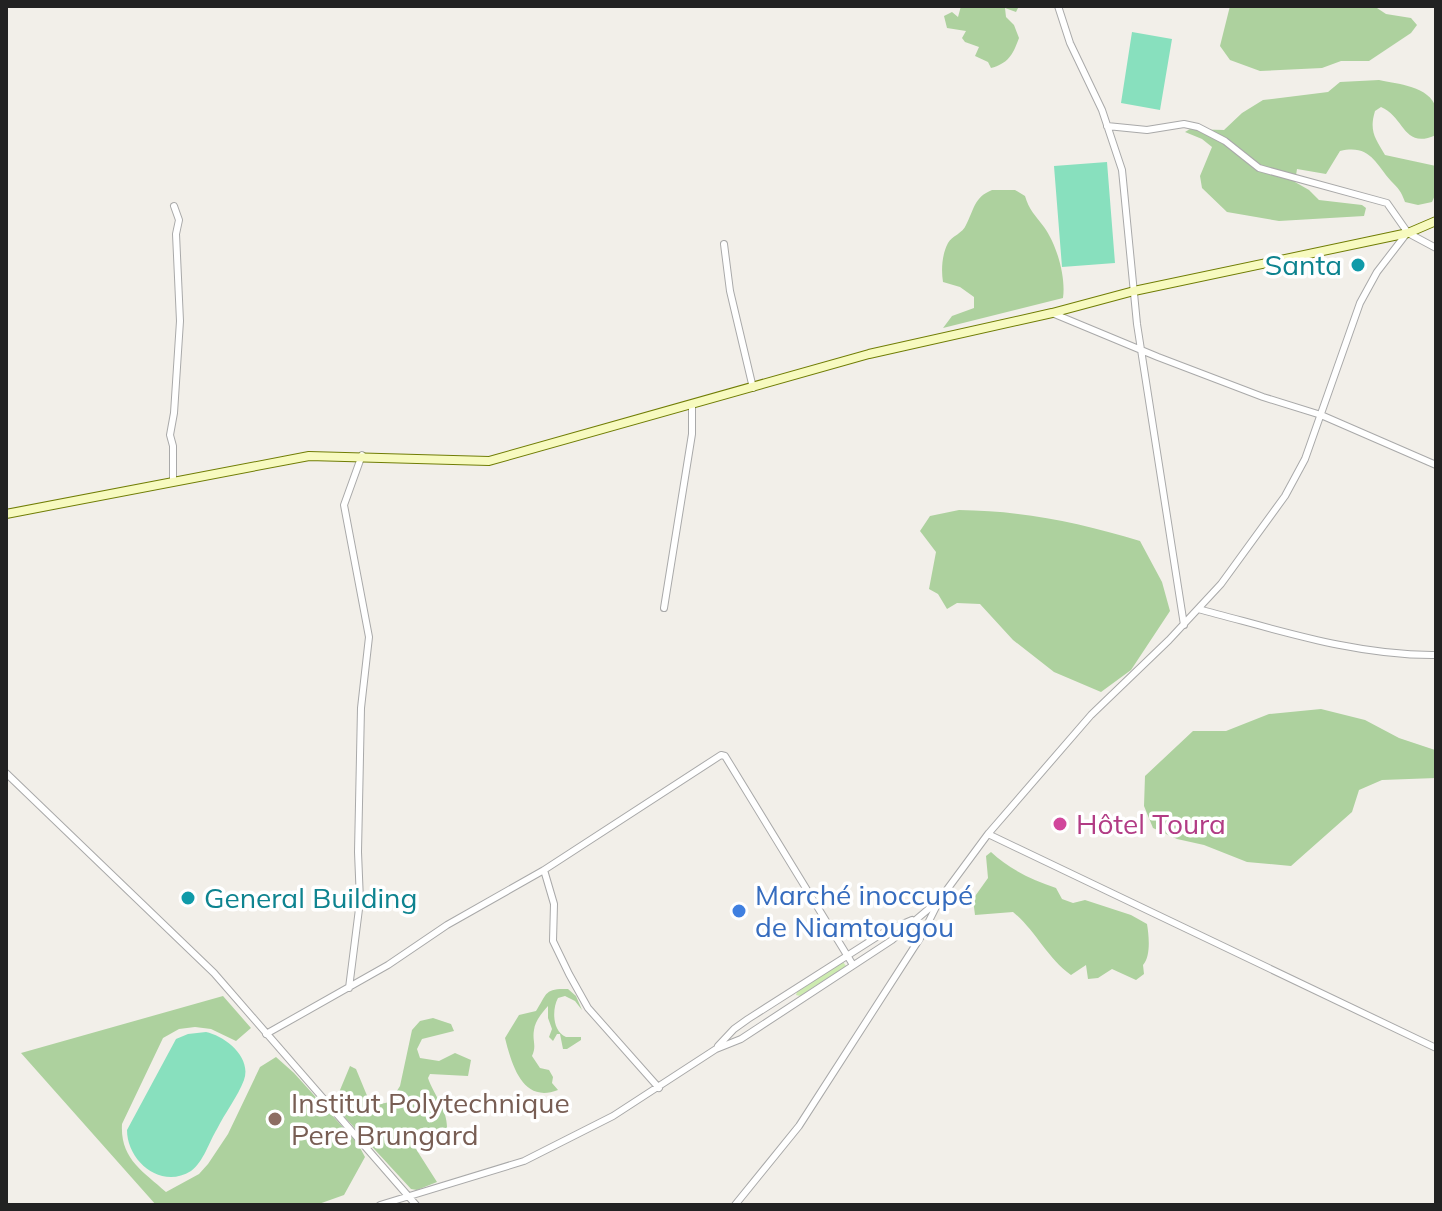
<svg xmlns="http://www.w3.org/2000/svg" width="1442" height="1211" font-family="Mulish,sans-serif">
  <rect width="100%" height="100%" fill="#f2efe9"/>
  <!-- grass -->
  <path fill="#cdebb0" d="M843,962L846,966L800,996L796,995L797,992Z"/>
  <!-- forest -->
  <path fill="#add19e" d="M961,6H1019L1016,12L1005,8L1006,17L1014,25L1019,38C1013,54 1009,63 991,68L988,62L975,56L979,47L965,42L962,38L966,31L947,28L944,16L952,12L958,17Z
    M1230,6H1374L1386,14L1411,18L1417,25L1411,33L1369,61H1341L1322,68L1260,71L1230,60L1220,46Z
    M1379,80C1397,84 1430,86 1436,108C1438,115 1436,127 1436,135C1403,150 1405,117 1381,107L1375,111C1369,131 1375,138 1385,155L1436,166V193L1432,202L1418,205L1405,202C1401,191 1398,188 1391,181C1375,163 1370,144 1340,151L1326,174L1297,169L1295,182L1309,190L1319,200L1362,205L1366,208L1364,216L1279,221L1227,212L1202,188L1200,176L1212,147L1202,139L1185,132L1190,129L1224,130L1242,113L1263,100L1328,92L1340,82Z
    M992,190H1015L1025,196C1029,210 1035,215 1044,227C1057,245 1066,277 1063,298L943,328L952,316L974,308V297L960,287L943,282C941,270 942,254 948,243C952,236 963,233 966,225C974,210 974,197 992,190Z
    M959,510C1024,511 1078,522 1140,541L1162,582L1170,611L1131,670L1101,692L1054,672L1013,640L980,604L957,603L947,609L938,594L929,589L936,552L920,531L930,516Z
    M1321,709L1365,720L1399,738L1435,750L1436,778L1382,780L1359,790L1352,812L1291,866L1247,862L1204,845L1177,839L1153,828L1144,806L1145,776L1193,731H1226L1269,714Z
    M991,852C1009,869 1032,880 1056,888L1062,899L1073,903L1085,900L1131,915L1147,924C1149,936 1151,956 1143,965L1144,974L1136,980L1112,969L1098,978L1088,979L1086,965L1071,975C1047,958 1036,931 1013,912L975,915L973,899L988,878L986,856Z
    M568,989L576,996L582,1010L575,1001L565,996L558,998C552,1009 552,1031 566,1037C568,1037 579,1037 581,1037V1040L567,1049H563L560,1034H557L553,1041L549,1037L552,1029L548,1018V1006C542,1013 535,1021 534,1030C532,1041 537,1045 532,1056L540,1068L549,1070L553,1077L552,1083L558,1090C523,1104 512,1066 505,1038L519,1015L536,1011C547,994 544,988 568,989Z
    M223,996L251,1028L236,1041L211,1029L195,1027L179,1029L163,1038L122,1124C120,1159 143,1171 166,1192L199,1174L208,1164L228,1134L260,1067L276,1057L294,1073L358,1144L365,1157L344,1195L316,1205H156L21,1053Z
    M433,1018L451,1024L454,1031L422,1039L417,1049L420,1058L439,1061L455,1053L471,1060L468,1076L430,1074L428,1078C434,1096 448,1109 447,1130L441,1136L421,1128L413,1132L409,1138L437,1182L417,1190L411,1189L341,1113L335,1102L350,1066L356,1069L368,1098L375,1105L390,1102L400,1086L412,1030L420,1021Z"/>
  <!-- pitch -->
  <path fill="#88e0be" d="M1132,32L1172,39L1160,110L1121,103Z
    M1107,162L1115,263L1062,267L1054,166Z
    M206,1032C225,1036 252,1057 244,1080C238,1096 225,1113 217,1129C210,1140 203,1163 191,1171C161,1190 127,1161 127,1130L176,1039L188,1034Z"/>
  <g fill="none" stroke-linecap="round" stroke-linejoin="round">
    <!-- minor casing -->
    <g stroke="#a9a9a9" stroke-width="8">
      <path id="minor" d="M1058,6L1070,43L1102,110L1122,170L1137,324L1184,625
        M1107,126L1147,130L1184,124L1198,127L1225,141L1259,168L1387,203L1408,233L1436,248
        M724,244L730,291L753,388
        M1052,313L1158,357L1263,397L1321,415L1436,465
        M173,481V446L170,435L174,413L180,321L176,234L179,220L174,206
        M664,608L692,434V406
        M1198,609C1276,629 1355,656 1436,655
        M6,773L214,973L416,1205
        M988,834L1436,1048
        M544,870L554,904L553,941L569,974L588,1008L659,1088
        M349,988L360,901L358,852L361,708L369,637L344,505L362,455
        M266,1034L388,965L447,925L544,870L721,755L725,756L853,965
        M718,1046L734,1029L748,1019L886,931L912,920
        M380,1205L524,1161L613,1116L716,1049L741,1039L892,940L938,901
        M735,1205L799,1126L922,935L940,899L988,834L1091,715L1169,640L1221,584L1285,496L1305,459L1360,303L1377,272L1407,233"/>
    </g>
    <!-- secondary casing -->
    <g stroke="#707d05" stroke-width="10">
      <path id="secondary" d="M6,514L309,456L489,461L869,354L1052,313L1134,291L1408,233L1436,221"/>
    </g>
    <!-- minor -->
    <use href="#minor" stroke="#fff" stroke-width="6"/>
    <!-- secondary -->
    <use href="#secondary" stroke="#f7fabf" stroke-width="8"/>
  </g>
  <!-- markers -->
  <g fill="#0f9aa8" stroke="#fff" stroke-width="3">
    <circle cx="1358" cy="265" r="8"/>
    <circle cx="188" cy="898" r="8"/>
  </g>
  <circle fill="#d1479c" stroke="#fff" stroke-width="3" cx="1060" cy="824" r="8"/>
  <circle fill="#3f7fe0" stroke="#fff" stroke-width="3" cx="739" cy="911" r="8"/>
  <circle fill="#8d6e63" stroke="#fff" stroke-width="3" cx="275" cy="1119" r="8"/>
  <g text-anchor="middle" stroke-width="7" stroke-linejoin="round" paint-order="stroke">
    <!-- culture labels -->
    <g font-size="28" fill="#0d838f" stroke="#fff" text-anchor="end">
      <text x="1342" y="275">Santa</text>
      <text x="204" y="908" text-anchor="start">General Building</text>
    </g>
    <!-- hotel labels -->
    <g font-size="28" fill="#b23c85" stroke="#fff" text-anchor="start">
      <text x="1076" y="834">Hôtel Toura</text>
    </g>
    <!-- shop labels -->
    <g font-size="28" fill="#366cbe" stroke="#fff" text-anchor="start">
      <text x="755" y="905">Marché inoccupé<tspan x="755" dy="32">de Niamtougou</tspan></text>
    </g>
    <!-- education labels -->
    <g font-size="28" fill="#785e54" stroke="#fff" text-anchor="start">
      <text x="291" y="1113">Institut Polytechnique<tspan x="291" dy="32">Pere Brungard</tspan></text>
    </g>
  </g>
  <!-- border -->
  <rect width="1442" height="1211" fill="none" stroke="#222222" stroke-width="16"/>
</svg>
